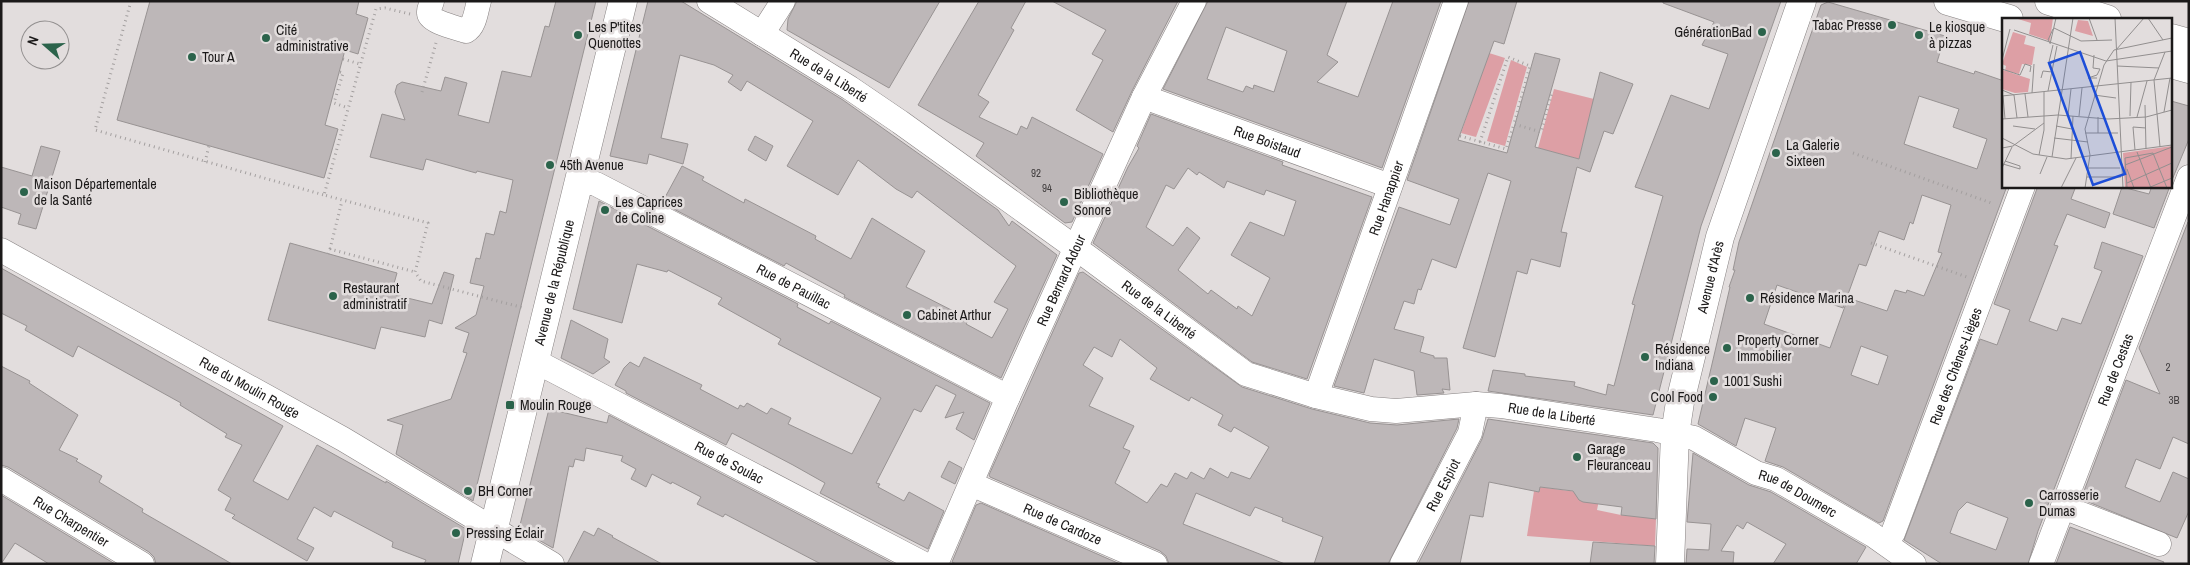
<svg xmlns="http://www.w3.org/2000/svg" width="2190" height="565" font-family="'Archivo Narrow',sans-serif">
  <rect width="100%" height="100%" fill="#e2dddd"/>
  <!-- green -->
  <path fill="#dd9fa5" d="M1489,53L1505,58L1476,137L1461,133Z
    M1511,60L1527,67L1505,146L1487,141Z
    M1554,89L1594,99L1579,159L1538,148Z
    M1540,487L1600,495L1597,510L1621,515L1656,518L1655,546L1527,536L1534,491L1539,492Z"/>
  <!-- building -->
  <path fill="#bdb7b8" stroke="#989393" fill-rule="evenodd" d="M150,1H359L356,14L368,18L358,54L345,50L325,125L338,129L324,178L117,120Z
    M556,1H596L473,501L396,454L403,425L387,420L451,399L467,353L463,352L469,333L455,328L476,315L484,286L470,283L476,258L480,259L486,233L494,235L500,211L506,213L513,180L477,171L476,173L426,159L423,170L370,157L382,114L405,120L395,92L397,85L402,82L441,91L445,77L467,83L458,115L489,123L502,71L531,77L545,26L549,27Z
    M648,1H681L843,100L998,210L1009,226L1012,221L1057,255L1001,378L844,297L845,295L786,263L784,266L662,203L682,166L704,177L702,180L744,203L745,199L816,236L815,239L851,259L872,218L925,251L906,287L969,319L966,324L992,338L1008,309L994,302L1016,266L917,191L912,198L896,189L858,160L838,195L787,166L813,121L747,81L741,91L728,82L733,75L714,65L680,55L661,138L688,144L683,164L649,154L647,164L610,156Z
    M797,1H940L889,88L787,30L788,19Z
    M979,1H1026L1011,28L1014,30L978,95L989,102L979,117L1017,135L1021,126L1027,129L1032,117L1103,154L1072,222L1065,223L976,156L984,143L918,105Z
    M1052,1H1178L1132,91L1113,132L1076,110L1103,60L1092,54L1106,30Z
    M1208,1H1347L1327,55L1338,62L1317,82L1358,97L1393,1H1441L1382,168L1163,89ZM1226,27L1287,51L1274,92L1254,85L1253,89L1246,86L1243,92L1207,79Z
    M1469,1H1517L1504,44L1494,41L1458,140L1507,153L1535,53L1560,59L1535,147L1579,159L1600,72L1633,84L1613,134L1604,131L1590,172L1577,167L1561,232L1567,233L1560,267L1531,259L1527,274L1517,271L1495,357L1463,348L1511,181L1488,173L1456,268L1432,259L1421,290L1418,289L1414,304L1404,301L1394,329L1424,337L1420,352L1434,356V358H1447L1450,390L1442,389L1444,393L1417,395L1414,371L1374,359L1364,393L1334,386L1399,207L1450,225L1459,199L1407,180Z
    M1663,1H1781L1701,226L1653,415L1488,391L1493,370L1525,374V376L1575,382L1574,386L1606,395L1608,384L1614,386L1635,305L1632,304L1663,196L1635,187L1671,95L1709,109L1728,54L1702,45L1714,22L1663,3Z
    M1828,2L1945,36L1937,62L1974,74L1975,71L2004,81V186H2007L1883,521L1879,523L1783,467L1765,461L1776,428L1745,418L1736,446L1698,424L1730,287H1729L1735,270H1733L1739,242L1821,5ZM1919,96L1959,109L1953,127L1987,139L1977,169L1904,144ZM1922,195L1951,205L1938,252L1942,253L1924,296L1907,290L1906,293L1895,290L1887,311L1848,298L1830,348L1764,324L1777,285L1843,308L1859,264L1866,266L1879,231L1904,240L1910,222L1913,224ZM1861,346L1888,356L1878,385L1851,375Z
    M2171,101L2189,106V139L2172,180Z
    M1151,114L1283,162L1282,165L1372,197L1307,379L1252,362L1093,243L1128,167L1139,148L1137,146ZM1188,168L1197,175L1199,172L1224,188L1227,181L1264,195L1266,190L1296,201L1284,236L1250,222L1231,255L1270,278L1252,316L1238,306L1237,309L1211,290L1208,294L1178,270L1200,238L1187,227L1173,246L1146,227L1166,185L1174,189Z
    M755,136L773,146L766,161L748,150Z
    M41,146L60,151L36,229L18,224L21,214L1,207V167L32,176Z
    M2038,186H2076L2071,199L2110,213L2105,228L2067,214L2054,245L2058,246L2029,321L2057,331L2062,318L2081,324L2102,271L2094,268L2102,242L2143,256L2038,531L2028,564H1942L1904,540L1980,339L1997,345L2010,310L1994,304ZM1967,502L2008,518L1996,550L1950,533L1958,511Z
    M2152,186H2170L2154,228L2113,214L2122,187L2149,194Z
    M599,201L798,304L797,307L829,324L831,321L990,403L974,440L956,429L964,412L945,418L956,395L936,385L921,412L914,409L876,483L880,484L878,487L904,501L909,492L944,511L928,549L820,493L825,483L793,465L732,433L726,445L626,393V391L615,385L624,368L630,362L639,367L644,357L702,385L700,389L738,409L740,405L744,407L747,403L767,414L771,408L791,418L788,424L852,454L881,398L778,344L781,339L718,304L722,298L668,270L667,272L637,264L622,323L573,309Z
    M2188,222L2189,444L2173,437L2160,469L2136,459L2125,487L2160,502L2173,472L2189,479V511L2177,538L2081,499L2126,380L2160,394L2139,348Z
    M290,243L397,273L391,294L432,304L444,272L454,275L442,324L429,320L425,337L381,327L375,349L268,320Z
    M1,268L283,426L253,481L288,500L317,445L386,483V481L466,529L458,564H424L426,560L392,547L393,542L334,511L331,517L314,507L297,539L314,548L307,561L232,518L235,515L225,510L231,498L218,490L242,445L225,437L227,434L180,405L181,403L78,346L73,357L25,330L27,326L1,313Z
    M1083,272L1242,387L1312,409L1370,423L1397,425L1459,419L1457,428L1388,564H1314L1323,537L1282,521L1283,518L1255,507L1250,516L1196,493L1183,524L1285,564H1169L1166,556L1160,551L990,477L989,475L1021,403L1079,273ZM1120,339L1157,368L1150,379L1189,401L1191,397L1223,415L1218,425L1231,432L1234,427L1269,447L1250,479L1231,472L1228,478L1210,468L1204,479L1191,472L1187,479L1175,473L1167,487L1161,484L1147,503L1115,483L1130,451L1123,448L1134,426L1089,406L1103,378L1083,365L1094,347L1112,357Z
    M571,320L608,339L604,358L610,362L593,374L561,358Z
    M1,366L30,381L29,383L78,415L59,450L78,459L76,461L102,476L99,482L143,509L142,512L232,564H156L154,557L149,552L8,467L1,465Z
    M549,409L607,423L609,415L894,564H821L725,514L723,517L697,504L701,497L672,482L671,484L652,474L646,487L637,482L631,479L636,469L621,461L623,456L586,448L584,461L575,459L573,467L569,466L553,548L519,529Z
    M1488,419L1653,443L1658,448L1656,519L1621,515L1622,507L1583,502L1579,500L1573,491L1540,487L1539,492L1489,482L1483,517L1470,515L1460,564H1418L1482,439Z
    M1693,453L1749,485L1771,492L1866,547L1856,564H1773L1786,544L1747,522L1743,529L1737,525L1721,551L1734,552L1733,564H1686L1687,549L1709,550L1711,524L1687,522Z
    M949,461L962,468L955,484L941,477Z
    M1,495L115,564H49L15,543L1,564Z
    M981,503L1120,564H956L952,562L976,505Z
    M2070,527L2164,562L2163,564H2056Z
    M598,528L613,536L612,537L662,564H567L584,531L594,536Z
    M1593,542L1655,546L1654,564H1590Z"/>
  <g fill="none" stroke-linecap="round" stroke-linejoin="round">
    <!-- minor casing -->
    <g stroke="#878282" stroke-width="25">
      <g id="minor">
        <path d="M432,1C431,5 428,10 429,13C429,22 458,28 466,31C475,26 476,11 479,1"/>
        <path id="s1" d="M709,1L850,88L900,122L1088,257L1246,374L1316,396L1371,409L1396,411L1476,404L1501,406L1657,430L1694,438L1756,473L1776,479L1873,535L1914,564"/>
        <path d="M762,34L783,1"/>
        <path id="s2" d="M1144,97L1390,186"/>
        <path id="s3" d="M579,180L596,184L1008,397"/>
        <path id="s4" d="M1,250L343,439L552,564"/>
        <path id="s5" d="M535,361L924,564"/>
        <path id="s6" d="M1316,396L1456,1"/>
        <path id="s7" d="M1,479L142,564"/>
        <path id="s8" d="M971,484L1155,564"/>
        <path d="M2063,507L2159,544"/>
        <path id="s9" d="M1885,543L1893,533L2023,186"/>
        <path id="s10" d="M936,564L1008,397L1144,97L1194,1"/>
        <path id="s11" d="M1402,564L1470,433L1476,404"/>
        <path id="s12" d="M2041,564L2189,177"/>
      </g>
    </g>
    <!-- major casing -->
    <g stroke="#878282" stroke-width="29">
      <g id="major">
        <path d="M1948,1L2009,19"/>
        <path d="M2049,1L2107,19"/>
        <path d="M2171,38L2189,43"/>
        <path d="M2171,64L2189,69"/>
        <path id="s13" d="M485,564L623,1"/>
        <path id="s14" d="M1670,564L1675,434L1680,402L1720,237L1802,1"/>
      </g>
    </g>
    <!-- path -->
    <path stroke="#a39f9f" stroke-width="3" stroke-dasharray="1 4" stroke-linecap="butt" d="M131,1L95,130L324,195
      M410,14L385,8L376,9L324,195L428,223L415,272L421,281L524,308
      M343,59L360,64
      M340,72L343,73L334,103L348,108
      M422,92L436,43
      M1460,136L1506,149L1514,124L1541,132L1552,92
      M1480,142L1508,57L1530,66L1514,124
      M1853,153L1994,204
      M205,162L209,146
      M1871,243L1967,277
      M330,249L342,201
      M328,254L330,249L415,272"/>
    <!-- minor -->
    <use href="#minor" stroke="#fff" stroke-width="24"/>
    <!-- major -->
    <use href="#major" stroke="#fff" stroke-width="28"/>
  </g>
  <!-- markers -->
  <g fill="#2b634b" stroke="#e2dddd" stroke-width="2">
    <circle cx="1892" cy="25" r="5"/>
    <circle cx="1762" cy="32" r="5"/>
    <circle cx="578" cy="35" r="5"/>
    <circle cx="1919" cy="35" r="5"/>
    <circle cx="266" cy="38" r="5"/>
    <circle cx="192" cy="57" r="5"/>
    <circle cx="1776" cy="153" r="5"/>
    <circle cx="550" cy="165" r="5"/>
    <circle cx="24" cy="192" r="5"/>
    <circle cx="1064" cy="202" r="5"/>
    <circle cx="605" cy="210" r="5"/>
    <circle cx="333" cy="296" r="5"/>
    <circle cx="1750" cy="298" r="5"/>
    <circle cx="907" cy="315" r="5"/>
    <circle cx="1727" cy="348" r="5"/>
    <circle cx="1645" cy="357" r="5"/>
    <circle cx="1714" cy="381" r="5"/>
    <circle cx="1713" cy="397" r="5"/>
    <rect x="505" y="400" width="10" height="10" rx="2.5"/>
    <circle cx="1577" cy="457" r="5"/>
    <circle cx="468" cy="491" r="5"/>
    <circle cx="2029" cy="503" r="5"/>
    <circle cx="456" cy="533" r="5"/>
  </g>
  <g text-anchor="middle" stroke-width="5" stroke-linejoin="round" paint-order="stroke">
    <!-- number labels -->
    <g font-size="11" fill="#444041">
      <text x="1036" y="177">92</text>
      <text x="1047" y="192">94</text>
      <text x="2168" y="371">2</text>
      <text x="2174" y="404">3B</text>
    </g>
    <!-- poi labels -->
    <g font-size="14" fill="#1b1919" stroke="#e2dddd" text-anchor="start">
      <text x="1882" y="30" text-anchor="end">Tabac Presse</text>
      <text x="588" y="32">Les P'tites<tspan x="588" dy="16">Quenottes</tspan></text>
      <text x="1929" y="32">Le kiosque<tspan x="1929" dy="16">à pizzas</tspan></text>
      <text x="276" y="35">Cité<tspan x="276" dy="16">administrative</tspan></text>
      <text x="1752" y="37" text-anchor="end">GénérationBad</text>
      <text x="202" y="62">Tour A</text>
      <text x="1786" y="150">La Galerie<tspan x="1786" dy="16">Sixteen</tspan></text>
      <text x="560" y="170">45th Avenue</text>
      <text x="34" y="189">Maison Départementale<tspan x="34" dy="16">de la Santé</tspan></text>
      <text x="1074" y="199">Bibliothèque<tspan x="1074" dy="16">Sonore</tspan></text>
      <text x="615" y="207">Les Caprices<tspan x="615" dy="16">de Coline</tspan></text>
      <text x="343" y="293">Restaurant<tspan x="343" dy="16">administratif</tspan></text>
      <text x="1760" y="303">Résidence Marina</text>
      <text x="917" y="320">Cabinet Arthur</text>
      <text x="1737" y="345">Property Corner<tspan x="1737" dy="16">Immobilier</tspan></text>
      <text x="1655" y="354">Résidence<tspan x="1655" dy="16">Indiana</tspan></text>
      <text x="1724" y="386">1001 Sushi</text>
      <text x="1703" y="402" text-anchor="end">Cool Food</text>
      <text x="520" y="410">Moulin Rouge</text>
      <text x="1587" y="454">Garage<tspan x="1587" dy="16">Fleuranceau</tspan></text>
      <text x="478" y="496">BH Corner</text>
      <text x="2039" y="500">Carrosserie<tspan x="2039" dy="16">Dumas</tspan></text>
      <text x="466" y="538">Pressing Éclair</text>
    </g>
    <!-- street labels -->
    <g font-size="14" fill="#1b1919" stroke="#e2dddd">
      <text dy="5" stroke="none"><textPath href="#s1" startOffset="141">Rue de la Liberté</textPath></text>
      <text dy="5" stroke="none"><textPath href="#s2" startOffset="131">Rue Boistaud</textPath></text>
      <text dy="5" stroke="none"><textPath href="#s6" startOffset="210">Rue Hanappier</textPath></text>
      <text dy="5" stroke="none"><textPath href="#s14" startOffset="291">Avenue d'Arès</textPath></text>
      <text dy="5" stroke="none"><textPath href="#s10" startOffset="310">Rue Bernard Adour</textPath></text>
      <text dy="5" stroke="none"><textPath href="#s13" startOffset="290">Avenue de la République</textPath></text>
      <text dy="5" stroke="none"><textPath href="#s3" startOffset="240">Rue de Pauillac</textPath></text>
      <text dy="5" stroke="none"><textPath href="#s1" startOffset="546">Rue de la Liberté</textPath></text>
      <text dy="5" stroke="none"><textPath href="#s9" startOffset="191">Rue des Chênes-Lièges</textPath></text>
      <text dy="5" stroke="none"><textPath href="#s12" startOffset="208">Rue de Cestas</textPath></text>
      <text dy="5" stroke="none"><textPath href="#s4" startOffset="284">Rue du Moulin Rouge</textPath></text>
      <text dy="5" stroke="none"><textPath href="#s1" startOffset="966">Rue de la Liberté</textPath></text>
      <text dy="5" stroke="none"><textPath href="#s5" startOffset="219">Rue de Soulac</textPath></text>
      <text dy="5" stroke="none"><textPath href="#s11" startOffset="89">Rue Espiot</textPath></text>
      <text dy="5" stroke="none"><textPath href="#s1" startOffset="1228">Rue de Doumerc</textPath></text>
      <text dy="5" stroke="none"><textPath href="#s7" startOffset="82">Rue Charpentier</textPath></text>
      <text dy="5" stroke="none"><textPath href="#s8" startOffset="100">Rue de Cardoze</textPath></text>
    </g>
  </g>
  <!-- overview -->
  <g transform="translate(2002 18)">
    <rect width="170" height="170" fill="#e2dddd"/>
    <path d="M51,0L48,23L27,16L29,5L16,1ZM76,2L86,3L91,18L73,13ZM11,14L24,18L22,26L33,29L30,47L20,46L17,56L3,53L4,48L0,46ZM1,52L28,61L26,74L13,75L0,71ZM170,128V170H123L121,135Z" fill="#dd9fa5"/>
    <path fill="none" stroke="#928f8f" stroke-width="1" d="M87,0L95,22M113,0L121,170M146,0L161,22M52,10L79,23L110,22M12,12L104,43L170,33M48,25L46,22L51,11M48,26L54,0M114,32L142,0M92,37L91,50L98,51L95,57L86,60H95M0,42L8,11M47,44L51,27M115,48L157,50M0,51L18,57L23,46L29,48L28,54M39,60L41,53L50,54M0,72L12,77L15,100M46,73L55,28M30,75L32,46M23,76L26,99M92,77L114,80M0,78L170,60M1,78L3,101M143,87L144,131M162,94L168,60M66,97L69,71M77,98L80,70M128,98L129,64M96,99V115M135,99L145,63M0,101L56,97L106,101L144,99L170,92M11,108L33,111M54,108L70,111M83,115H116M0,120L31,136L64,141L170,127M52,120L86,124M158,129L152,62L163,34M0,130L11,128L42,105M133,132L131,109L144,110M135,134L149,170M37,137L42,112V74M50,139L71,0M69,141L71,98M1,146L18,151V148L3,143M123,147L170,129M0,150L10,129M86,150H118M125,151L132,170M38,156L45,139M85,159H119M125,165L170,145M59,170L74,140M83,170L88,137L83,111L102,47L112,32L170,20M125,170L123,140L151,135L165,170M146,170L170,160"/>
    <path fill="#1d4ed8" fill-opacity="0.15" stroke="#1d4ed8" stroke-width="2.5" d="M78,34L123,156L91,167L47,45Z"/>
    <rect width="170" height="170" fill="none" stroke="#1b1919" stroke-width="2.5"/>
  </g>
  <!-- border -->
  <rect width="2190" height="565" fill="none" stroke="#1b1919" stroke-width="5"/>
  <!-- north arrow -->
  <g transform="translate(45 45) rotate(290)"><circle r="24" fill="#e2dddd" stroke="#928f8f"/>
  <path d="M0-4L9 19L0 12L-9 19Z" fill="#2b634b"/>
  <text y="-8" font-size="14" font-weight="bold" text-anchor="middle" fill="#1b1919">N</text>
  </g>
</svg>
